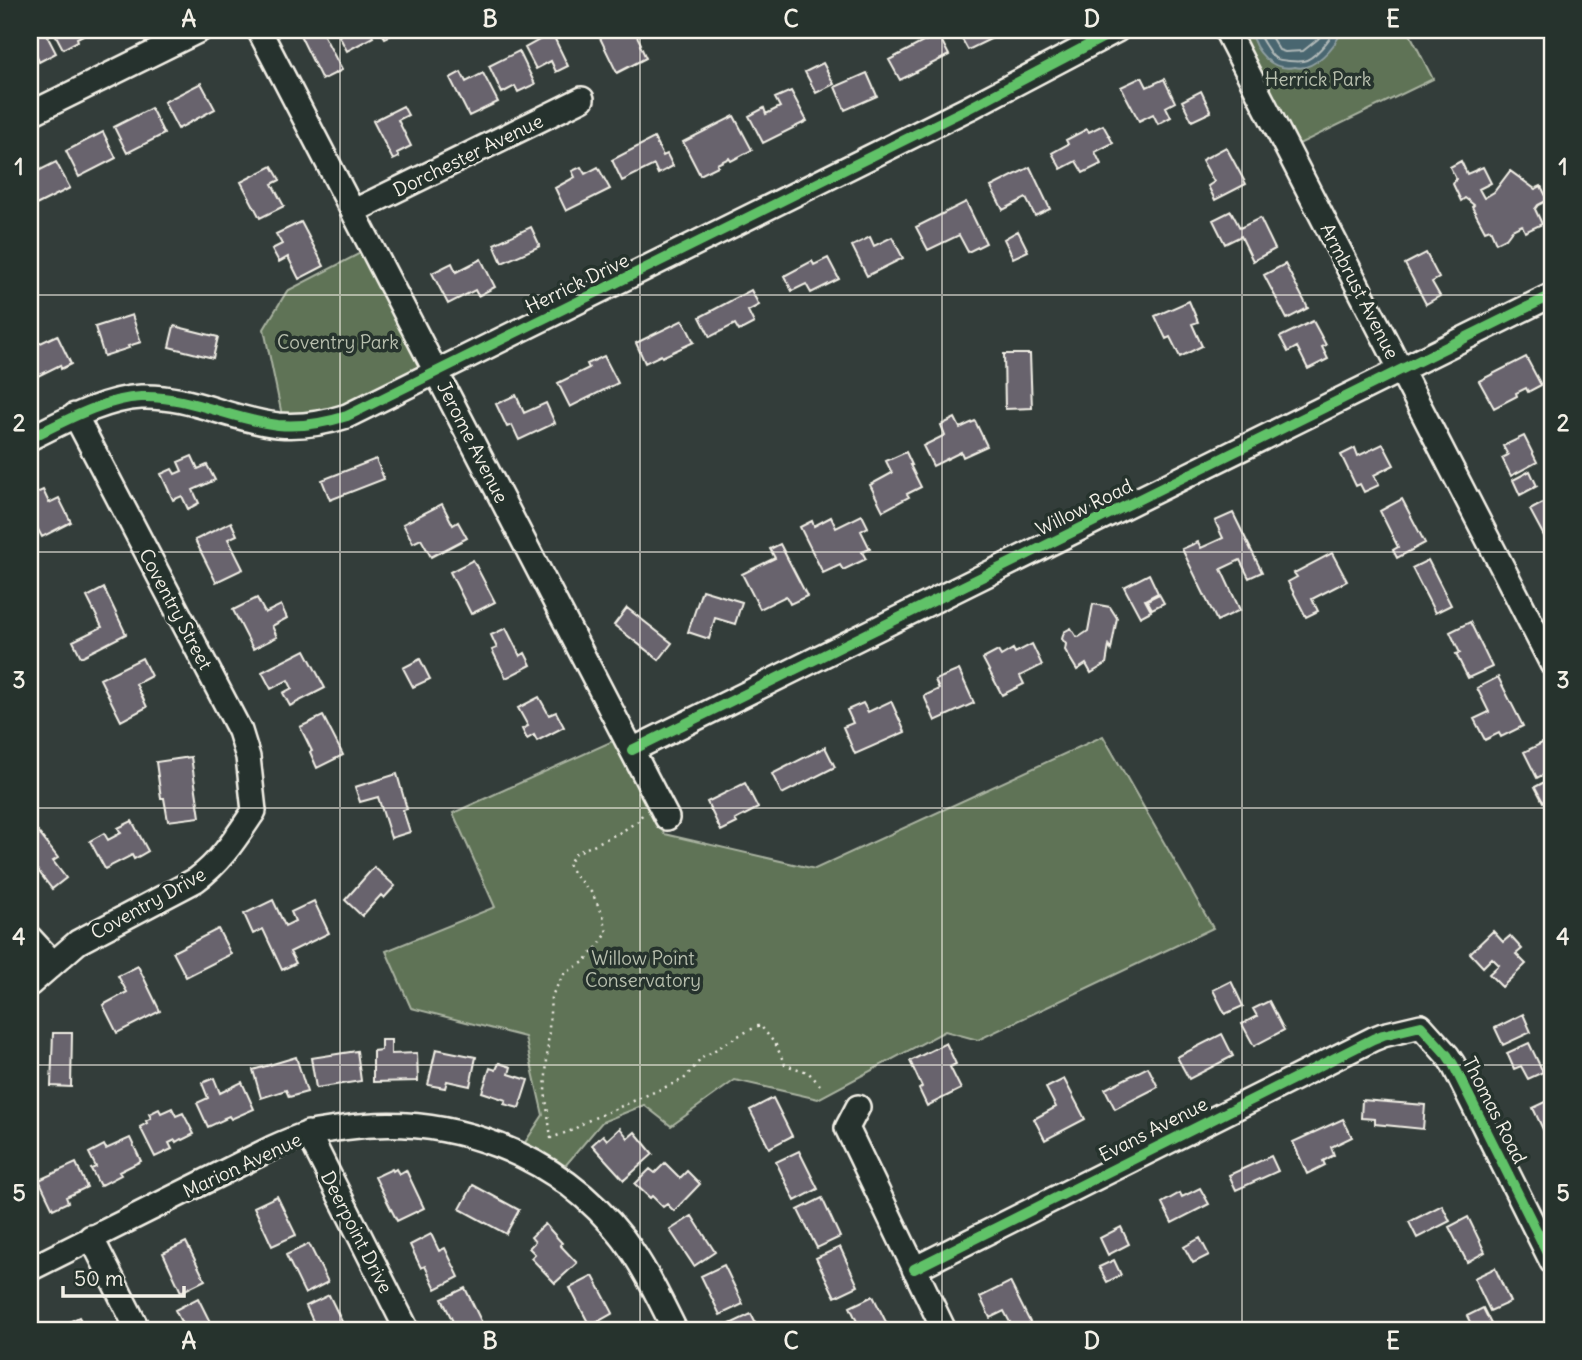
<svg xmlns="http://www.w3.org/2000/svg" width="1582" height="1360" font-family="Delius,sans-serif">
  <rect width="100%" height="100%" fill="#333d3a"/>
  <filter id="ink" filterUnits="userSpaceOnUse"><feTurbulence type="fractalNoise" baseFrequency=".0143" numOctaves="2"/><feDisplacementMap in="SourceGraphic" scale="14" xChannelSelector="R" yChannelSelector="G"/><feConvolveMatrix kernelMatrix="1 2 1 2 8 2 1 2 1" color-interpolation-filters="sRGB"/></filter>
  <g filter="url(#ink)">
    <!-- green -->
    <path fill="#5e7357" stroke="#a9b2a0" stroke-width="2" d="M1236,30H1408L1433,79L1295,146Z
      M370,248L432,372L358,408L284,425L264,329L287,291Z
      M1103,736L1213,928L978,1040L945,1031L818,1099L735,1080L671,1126L644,1105L602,1122L560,1172L522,1147L543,1115L525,1037L411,1008L386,951L495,907L453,813L615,740L664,834L815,869Z"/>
    <!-- water -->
    <path fill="#4a6670" stroke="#8e9ea0" stroke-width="2" d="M1250,30H1342C1336,46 1313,72 1295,67C1272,72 1255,52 1250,30Z"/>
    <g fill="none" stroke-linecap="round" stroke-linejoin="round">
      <!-- shore -->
      <path stroke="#b0b9b8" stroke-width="2" d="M1258,30C1259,36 1262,40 1265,45C1268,49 1271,56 1275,58C1280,61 1298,62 1303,61C1313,60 1331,39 1334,30
        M1267,30L1279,50L1285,52L1303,51L1318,39L1325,30"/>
    </g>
    <!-- building -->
    <path fill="#67636d" stroke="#f4f1e8" stroke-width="2" d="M32,30H44L56,53L39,62L37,56L30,59V31Z
      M53,30H85L87,33L77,38L78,41L63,49Z
      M306,30H321L342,70L322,80L299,33Z
      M336,30H369L373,37L347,51Z
      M380,30H402L385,38Z
      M616,30H636L639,35L637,36L641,44L640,45L646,58L617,73L600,38Z
      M957,30H1009L968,50Z
      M552,33L568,66L556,72L551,61L536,69L525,48Z
      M938,34L949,55L900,80L889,60Z
      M519,51L535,84L518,92L515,86L502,93L489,66Z
      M823,63L834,84L816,93L805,72Z
      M461,72L466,82L483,73L498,102L469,116L450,78Z
      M867,73L877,96L845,110L835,87Z
      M1142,77L1147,87L1164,79L1175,102L1166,107L1171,117L1158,124L1153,114L1139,121L1121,87Z
      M201,83L215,109L178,129L164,102Z
      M791,91L807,121L763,143L749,116L764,108L766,114L780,107L775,98Z
      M1201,91L1211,112L1192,121L1182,101Z
      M403,106L408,115L398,120L411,146L397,153L399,157L393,160L373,121Z
      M151,108L164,134L127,153L114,127Z
      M734,116L752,150L731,161L729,158L717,164L718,166L700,175L683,142Z
      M1103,125L1113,143L1095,152L1101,164L1083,173L1076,161L1061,169L1052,153L1068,144L1066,140L1087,129L1089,132Z
      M103,132L116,158L79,177L66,151Z
      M654,138L663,156L667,154L673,166L658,174L654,165L622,181L612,160Z
      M1226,147L1246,184L1215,200L1208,186L1214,182L1202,160Z
      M1461,161L1467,174L1483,167L1491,183L1479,189L1484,198L1494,192L1510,171L1535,189L1541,186L1548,200L1538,205L1535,209L1542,224L1525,232L1522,225L1512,230L1506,238L1496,243L1490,229L1485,231L1478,218L1472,207L1474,205L1465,198L1461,201L1453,184L1456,179L1450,167Z
      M56,162L70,188L32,207L30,202V175Z
      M272,166L280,180L272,184L284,206L260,218L241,182Z
      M581,167L585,174L598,167L610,189L566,211L555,188L575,177L572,171Z
      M1030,167L1050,209L1035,216L1026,198L1003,210L991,187Z
      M966,202L986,243L968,252L959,235L928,250L916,227Z
      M1231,211L1240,228L1260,218L1275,249L1253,261L1241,236L1225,244L1213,220Z
      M301,222L324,266L299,279L288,257L279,262L272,249L282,244L276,234Z
      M531,227L540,246L502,263L494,244Z
      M1018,231L1028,251L1013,258L1004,239Z
      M870,237L874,246L892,237L903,258L867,276L852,246Z
      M1426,253L1439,278L1432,282L1440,296L1426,304L1405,264Z
      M828,258L839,279L811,293L806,284L792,291L784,276L812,261L814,265Z
      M481,259L495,287L478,296L475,290L448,304L432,273L452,263L456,272Z
      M1285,264L1308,308L1287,319L1264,275Z
      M751,290L759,305L748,311L754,323L739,331L735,324L710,337L700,317Z
      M1189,301L1198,322L1192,324L1202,346L1180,357L1170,337L1166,339L1155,316Z
      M132,315L141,342L128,346L129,348L104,356L95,327Z
      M683,320L694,342L662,357L661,355L645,363L636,343Z
      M1313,321L1326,345L1322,347L1328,359L1308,369L1297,347L1288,352L1280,337Z
      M174,326L218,337L213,358L169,347Z
      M57,335L71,364L61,369L60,365L30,380V348Z
      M1004,354H1030L1032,408L1005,409Z
      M604,356L618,383L570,407L558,383L589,368L587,364Z
      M1526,357L1541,385L1528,392L1526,388L1516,393L1517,396L1494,408L1479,381Z
      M516,395L524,413L546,403L555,423L519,440L512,425L507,427L496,404Z
      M955,418L960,428L975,421L987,446L963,457L961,452L933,466L923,446L945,435L941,425Z
      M1524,436L1537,462L1511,476L1502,458L1508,455L1503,446Z
      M1383,444L1394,465L1374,475L1379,485L1364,492L1360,484L1356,486L1341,455L1355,448L1358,456Z
      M906,452L912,465H910L921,487L907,494L909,497L883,511L870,485L892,473L886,461Z
      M192,456L198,469L207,465L215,480L193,490L199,503L188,509L182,496L173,500L161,474L172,469L175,474L182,471L178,462Z
      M376,459L384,479L330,500L322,480Z
      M1530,471L1537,486L1520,495L1513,480Z
      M43,490L49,503L59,498L71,522L42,537L34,522L30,524V496Z
      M1552,498V551L1530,510Z
      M1402,499L1425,543L1397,558L1393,550L1398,547L1380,511Z
      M442,504L453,525L458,522L467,538L431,557L421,539L413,543L403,524Z
      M1233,513L1262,572L1249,578L1240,560L1221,569L1240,610L1217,621L1182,549L1198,542L1201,548L1223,538L1215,521Z
      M862,515L868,527L861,531L870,549L862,552L866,559L843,570L840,565L823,573L800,527L812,521L814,526L831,517L836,528Z
      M231,522L237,535L228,539L243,569L216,582L195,540Z
      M780,544L807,596L790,604L786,596L760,609L742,574L775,558L770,549Z
      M1332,553L1347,581L1312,599L1318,611L1306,617L1288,582L1297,577L1294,573Z
      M473,560L495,602L471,614L450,572Z
      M1428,560L1451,605L1435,613L1412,568Z
      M1149,574L1158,593L1145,600L1151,611L1140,617L1124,587Z
      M104,588L126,634L81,657L73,641L102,627L87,597Z
      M702,590L742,602L735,624L715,618L709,639L688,632Z
      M1159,594L1164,603L1152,609L1147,600Z
      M257,598L265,613L281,605L287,618L272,626L277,637L253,649L233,610Z
      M1093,604L1110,607L1117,618L1111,650L1109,646L1106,664L1091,673L1086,664L1077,670L1065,650L1066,644L1062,639L1064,632L1071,628L1076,636L1079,637L1088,631Z
      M627,608L672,643L659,660L614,625Z
      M1470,622L1492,667L1468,678L1456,654L1460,653L1450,632Z
      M506,628L520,656L525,653L531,665L506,678L492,650L497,648L491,635Z
      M1032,644L1042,665L1020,676L1024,684L1002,695L983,659L998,651L1001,656L1013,649L1015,653Z
      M305,650L325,688L290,706L283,693L292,688L288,680L271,689L262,672Z
      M142,658L151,676L136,684L147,707L121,721L100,679Z
      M420,659L430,679L413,687L403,668Z
      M959,670L974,703L935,721L924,696L939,689L935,680Z
      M1498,677L1523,726L1501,737L1499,733L1485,740L1474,719L1489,712L1477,688Z
      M539,697L549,715L556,712L564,727L537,741L534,735L527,739L522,729L528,726L518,708Z
      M891,701L905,732L855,754L843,727L853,723L847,710L863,703L868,712Z
      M323,716L343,755L317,768L310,752L312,751L300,727Z
      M1544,742L1552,759V770L1537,778L1524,752Z
      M825,747L835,767L782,794L772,774Z
      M191,757L200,817L168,821L164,798H161L156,762Z
      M397,774L407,809L403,810L410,832L391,838L378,797L360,802L355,787Z
      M1552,778V798L1543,802L1535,787Z
      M745,783L758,808L735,820L737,823L721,831L707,802Z
      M132,821L148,851L134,859L132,855L105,869L90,841L104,833L108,840L121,833L118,828Z
      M35,828L58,858L53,861L66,878L52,889L33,864L30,866V832Z
      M374,867L395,886L384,898L381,895L362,916L345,900Z
      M273,900L285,926L295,921L291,912L314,901L329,933L290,952L296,963L282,970L263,929L253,934L244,914Z
      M218,929L231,954L186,977L173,952Z
      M1493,931L1503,942L1510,936L1522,949L1516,954L1526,964L1502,987L1489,974L1499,965L1492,958L1483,967L1470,953Z
      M138,966L160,1011L117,1033L103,1005L127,992L118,976Z
      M1231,981L1243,1006L1225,1014L1213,990Z
      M1269,1001L1284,1030L1254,1046L1242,1024L1257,1016L1253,1009Z
      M1523,1014L1531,1032L1503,1045L1495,1028Z
      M53,1033H72L71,1087L51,1086Z
      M1222,1034L1233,1056L1189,1079L1177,1057Z
      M381,1040H391V1054L417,1053L418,1081L373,1082V1051L381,1050Z
      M946,1043L956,1064L950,1067L961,1089L927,1106L919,1089L922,1087L910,1061Z
      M1529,1043L1543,1072L1528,1079L1521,1066L1514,1069L1507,1053Z
      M436,1049L476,1057L470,1086L447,1081L445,1088L428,1085Z
      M357,1051L361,1081L316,1088L311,1058Z
      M296,1057L307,1092L289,1097L286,1090L261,1098L253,1070Z
      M499,1063L511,1067L509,1074L528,1080L519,1108L504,1104L506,1100L482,1092L490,1068L496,1070Z
      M1148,1067L1158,1087L1115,1109L1105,1089Z
      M214,1078L220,1093L242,1082L254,1109L231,1119L229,1116L224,1118L225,1119L208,1127L197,1103L208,1098L202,1083Z
      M1064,1079L1085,1119L1045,1140L1034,1119L1056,1107L1046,1088Z
      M773,1098L792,1136L769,1148L750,1110Z
      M1552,1099V1144L1549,1137L1547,1138L1533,1108Z
      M1362,1100L1425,1105L1423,1129L1375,1124V1119L1361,1118Z
      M172,1108L176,1116L183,1113L194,1134L182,1140L181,1139L176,1142L175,1140L169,1143L172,1149L155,1157L140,1127L147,1123L146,1121L151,1118L149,1114L159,1109L161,1113Z
      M1343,1119L1352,1137L1331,1147L1334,1155L1323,1161L1325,1165L1307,1174L1293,1142Z
      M620,1128L628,1138L635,1132L653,1154L624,1180L592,1145L603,1135L607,1140Z
      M130,1138L141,1161L119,1172L121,1175L100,1186L91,1169L96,1167L89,1153L104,1145L106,1149Z
      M799,1151L818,1189L795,1201L776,1162Z
      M1271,1156L1278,1171L1236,1190L1229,1175Z
      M76,1163L87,1187L66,1197L68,1202L53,1209L39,1180Z
      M665,1163L680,1178L687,1171L700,1184L674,1211L667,1204L663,1207L652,1196L650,1198L635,1184L650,1169L655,1173Z
      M392,1169L393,1171L396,1169L399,1174L406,1170L424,1208L397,1221L375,1177Z
      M473,1185L519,1210L506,1234L460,1209Z
      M1200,1188L1209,1204L1172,1223L1162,1203L1180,1193L1182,1197Z
      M277,1196L296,1235L272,1246L254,1207Z
      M822,1198L840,1237L817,1248L798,1210Z
      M1442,1205L1450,1221L1417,1238L1409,1222Z
      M692,1216L715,1252L694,1266L670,1230Z
      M1468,1217L1485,1252L1467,1262L1449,1227Z
      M545,1224L562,1243L560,1245L577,1263L555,1283L531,1258L535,1254L529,1248L535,1242L531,1237Z
      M1121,1227L1129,1244L1108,1255L1100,1238Z
      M431,1234L439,1251L445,1248L459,1277L436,1289L425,1266L421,1268L410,1245Z
      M1200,1238L1209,1255L1193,1263L1184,1247Z
      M186,1242L205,1280L181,1292L163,1253Z
      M309,1244L328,1282L305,1294L286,1255Z
      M840,1247L858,1286L835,1297L816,1258Z
      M1114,1260L1121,1275L1107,1282L1099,1267Z
      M724,1265L743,1304L720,1315L701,1276Z
      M1495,1268L1510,1302L1490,1311L1474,1278Z
      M593,1276L613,1313L590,1326L570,1288Z
      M1010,1282L1032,1326L1025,1330H1014L1004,1311L990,1318L980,1297Z
      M465,1288L484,1327L477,1330H457L442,1299Z
      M329,1295L346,1330H317L306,1306Z
      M873,1296L890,1330H861L850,1307Z
      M198,1298L214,1330H185L175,1310Z
      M1483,1308L1493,1328L1488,1330H1474L1467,1316Z
      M751,1314L759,1330H730L728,1325Z
      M79,1317L86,1330H65L63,1325Z"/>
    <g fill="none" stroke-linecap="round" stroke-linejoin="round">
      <!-- minor casing -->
      <g stroke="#f4f1e8" stroke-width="28">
        <path id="minor" d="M259,30L667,818
          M1226,30L1552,664
          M30,114L200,30
          M354,211L582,99
          M30,438C63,422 103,399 141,397C189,395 231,420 278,425C302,427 325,423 347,416L969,108L1117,30
          M632,750L1552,295
          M30,938L53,963
          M30,984L78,942L196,880C222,861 237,836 254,811L248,757L240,731L75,415
          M858,1107L847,1128L944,1330
          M308,1133L407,1330
          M91,1237L138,1330
          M30,1269L272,1148C283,1143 295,1138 307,1134C318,1131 331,1130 343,1128C448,1112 557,1153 623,1238C644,1266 659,1298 675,1330
          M914,1269L1373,1039L1383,1035L1421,1026L1447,1055L1453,1064L1552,1262"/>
      </g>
      <!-- path -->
      <path stroke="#f4f1e8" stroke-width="2.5" stroke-dasharray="2 5" stroke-linecap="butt" d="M642,815L638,821L621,832L576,853L568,864L576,877L592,893L603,915L607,933L599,945L584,962L564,974L551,997L545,1091L551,1138L573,1130L585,1122L684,1079L702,1058L738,1036L760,1025L776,1045L785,1065L808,1072L820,1085"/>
      <!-- minor -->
      <use href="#minor" stroke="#26332d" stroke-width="23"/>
      <!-- cycleway casing -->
      <g stroke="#26332d" stroke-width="15">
        <path id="cycleway" d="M30,438C63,422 103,399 141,397C189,395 231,420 278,425C302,427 325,423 347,416L969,108L1117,30
          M632,750L1552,295
          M914,1269L1373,1039L1383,1035L1421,1026L1447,1055L1453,1064L1552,1262"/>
      </g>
      <!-- cycleway -->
      <use href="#cycleway" stroke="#61c268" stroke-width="10"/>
    </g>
  </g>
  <!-- grid -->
  <path fill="none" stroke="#f4f1e8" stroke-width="2" stroke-opacity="0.55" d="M340,30V1330M640,30V1330M942,30V1330M1242,30V1330M30,295H1552M30,552H1552M30,808H1552M30,1065H1552"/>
  <g text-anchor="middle" stroke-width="7" stroke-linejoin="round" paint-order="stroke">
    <!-- park labels -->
    <g font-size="19" fill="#b8bfae" stroke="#26332d">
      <text x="1318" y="86">Herrick Park</text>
      <text x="338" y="349">Coventry Park</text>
      <text x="643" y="965">Willow Point<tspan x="643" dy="22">Conservatory</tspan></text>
    </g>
    <!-- street labels -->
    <g font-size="19" fill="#f4f1e8" stroke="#26332d">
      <text transform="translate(468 155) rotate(-26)" y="7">Dorchester Avenue</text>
      <text transform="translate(577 283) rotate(-26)" y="7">Herrick Drive</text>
      <text transform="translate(1360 291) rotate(63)" y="7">Armbrust Avenue</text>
      <text transform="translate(473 442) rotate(63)" y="7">Jerome Avenue</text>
      <text transform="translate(1084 507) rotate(-26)" y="7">Willow Road</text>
      <text transform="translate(176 609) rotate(62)" y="7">Coventry Street</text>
      <text transform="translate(148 903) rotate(-29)" y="7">Coventry Drive</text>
      <text transform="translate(1495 1110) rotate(63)" y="7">Thomas Road</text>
      <text transform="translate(1153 1129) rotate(-27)" y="7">Evans Avenue</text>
      <text transform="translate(242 1165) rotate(-25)" y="7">Marion Avenue</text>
      <text transform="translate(357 1232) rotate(63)" y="7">Deerpoint Drive</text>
    </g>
  </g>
  <!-- margin -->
  <rect width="1582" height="1360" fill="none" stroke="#26332d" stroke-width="77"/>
  <!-- scale -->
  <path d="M63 1286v10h121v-10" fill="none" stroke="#f4f1e8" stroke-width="3.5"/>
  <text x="74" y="1286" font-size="21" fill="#f4f1e8" stroke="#26332d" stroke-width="5" paint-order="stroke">50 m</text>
  <rect x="38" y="38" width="1506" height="1284" fill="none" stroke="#f4f1e8" stroke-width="2.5"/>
  <g font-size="23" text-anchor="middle" font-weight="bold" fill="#f4f1e8">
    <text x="189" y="27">A</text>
    <text x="490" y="27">B</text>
    <text x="791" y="27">C</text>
    <text x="1092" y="27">D</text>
    <text x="1393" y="27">E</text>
    <text x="19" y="175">1</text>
    <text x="1563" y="175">1</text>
    <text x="19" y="431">2</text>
    <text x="1563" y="431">2</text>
    <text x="19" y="688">3</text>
    <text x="1563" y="688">3</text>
    <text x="19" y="945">4</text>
    <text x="1563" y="945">4</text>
    <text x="19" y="1201">5</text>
    <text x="1563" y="1201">5</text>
    <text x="189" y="1349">A</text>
    <text x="490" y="1349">B</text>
    <text x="791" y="1349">C</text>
    <text x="1092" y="1349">D</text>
    <text x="1393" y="1349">E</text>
  </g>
</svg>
